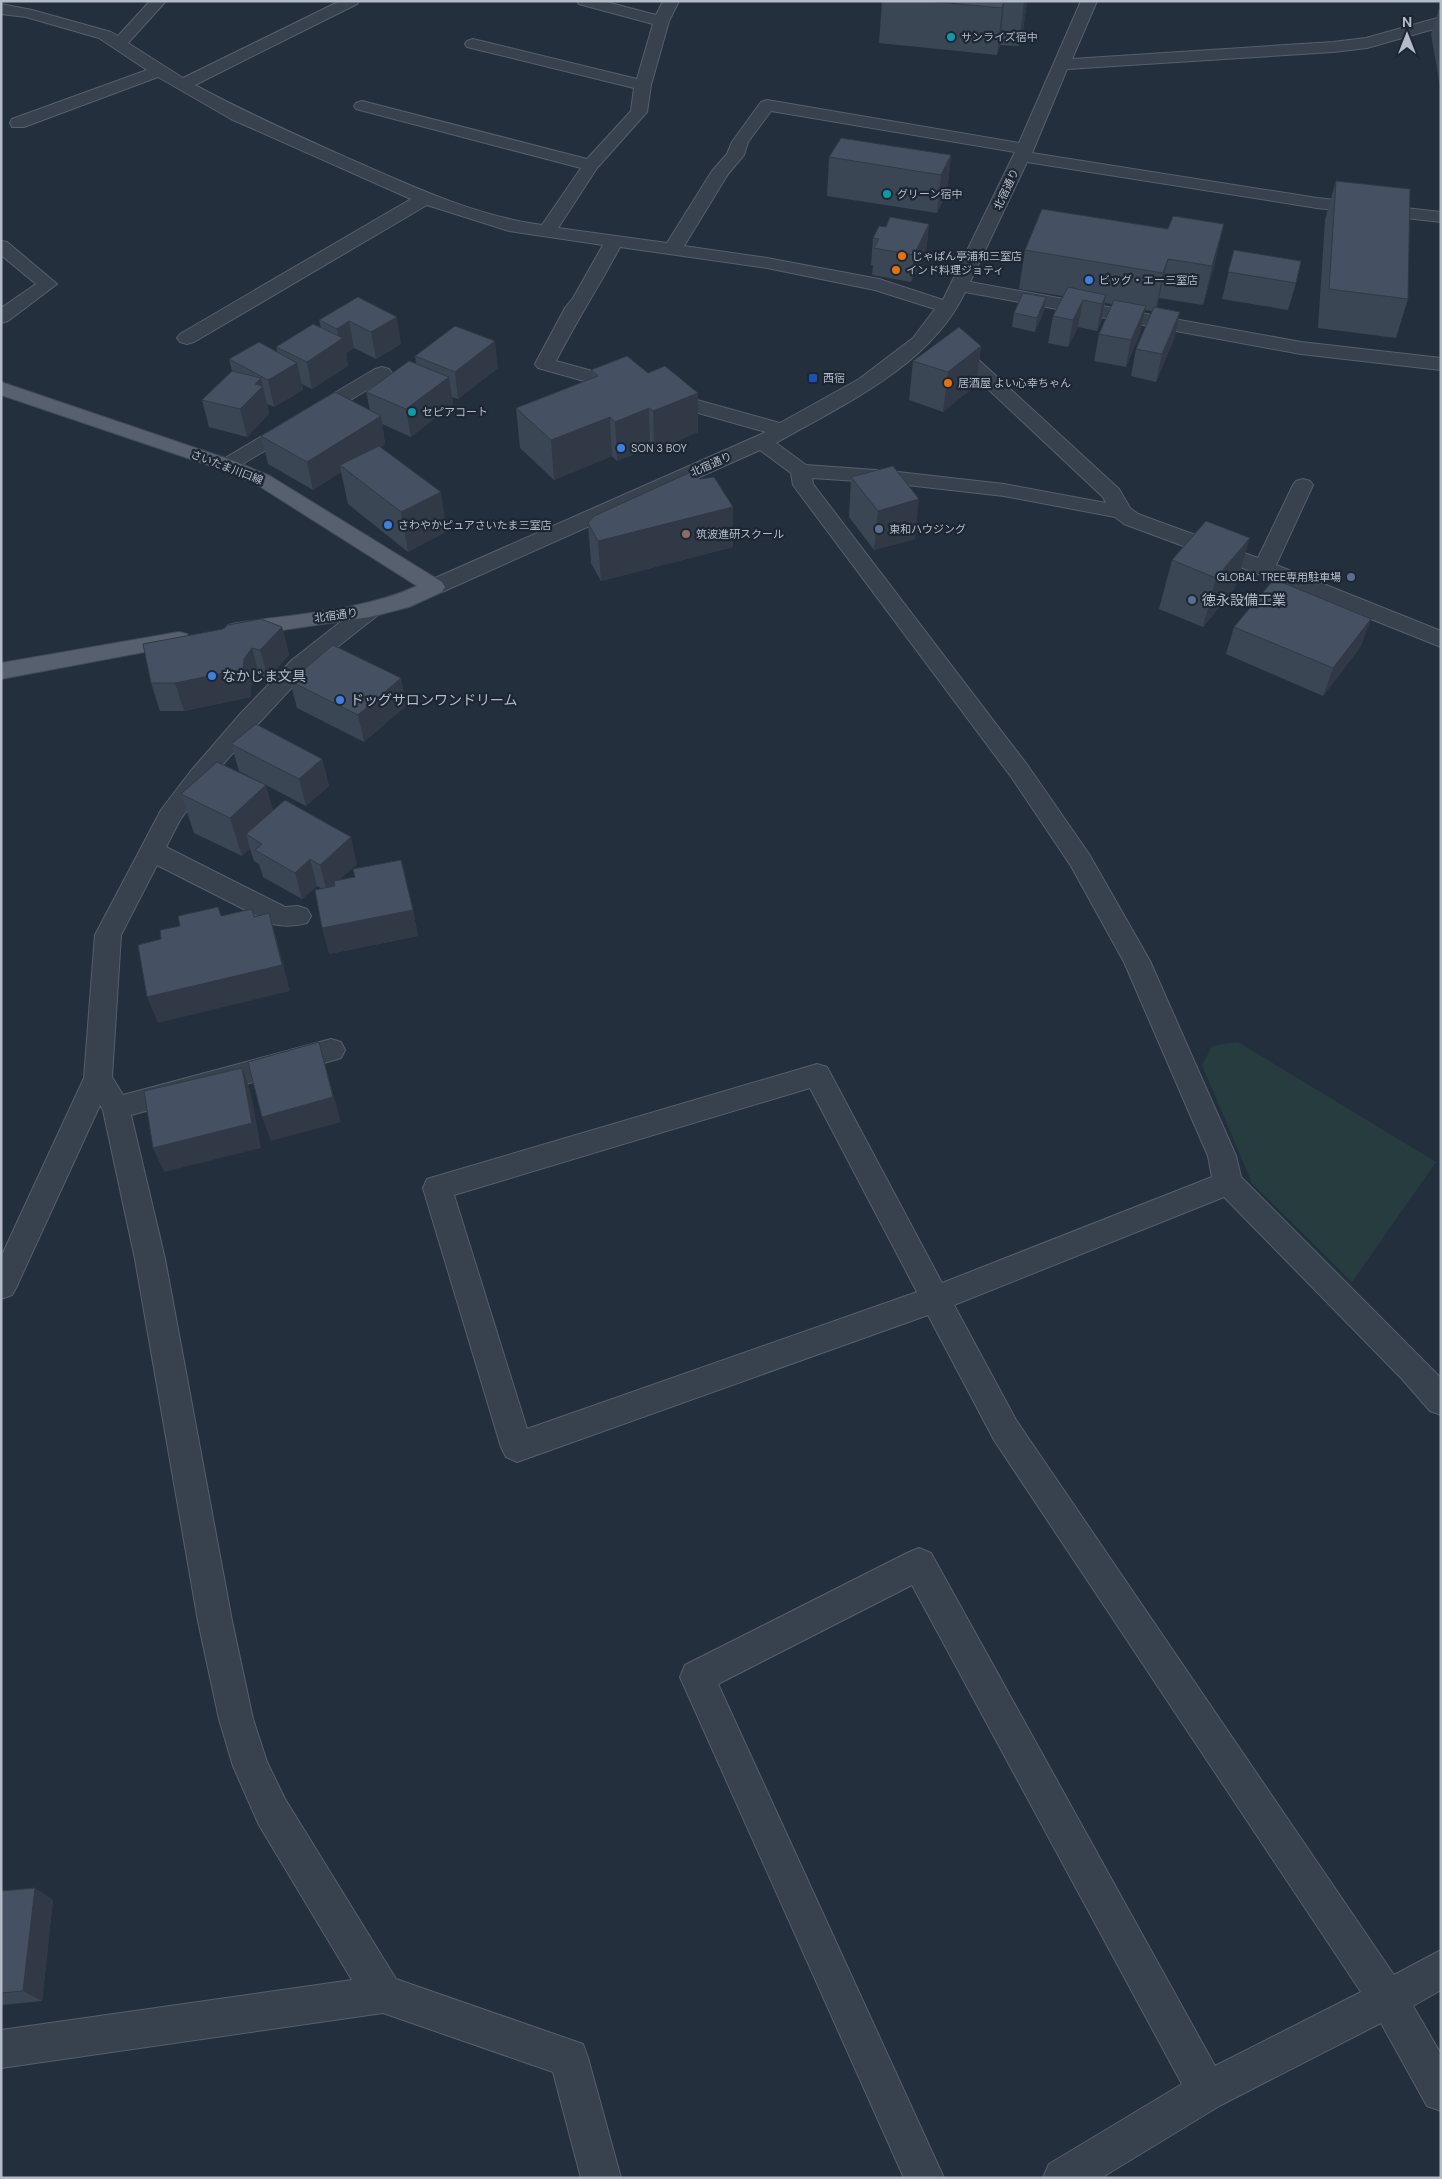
<svg xmlns="http://www.w3.org/2000/svg" width="1442" height="2179" font-family="'DM Sans','Noto Sans JP',sans-serif">
  <rect width="100%" height="100%" fill="#242f3e"/>
  <!-- green -->
  <path fill="#263c3f" d="M1238,1042L1436,1162L1352,1282L1252,1183L1202,1065L1212,1046Z"/>
  <g fill="none" stroke-linecap="round" stroke-linejoin="round">
    <!-- minor casing -->
    <g stroke="#565f6c" stroke-width="2">
      <path id="minor" d="M150,1H166L128,43L183,78L340,1H359L357,4L195,85C246,113 299,136 352,160C414,187 475,216 542,225L581,168L356,109L354,106L356,103L362,101L587,159L631,111L634,88L467,47L465,44L467,41L473,39L637,79L653,24L579,4L577,1H603L656,15L663,1H679L669,21L651,85L647,112L597,168L558,228L667,243L712,171L727,154L732,142L761,102L767,100L1019,143L1081,1H1097L1072,59L1333,42L1366,38L1441,17V27L1367,48L1333,52L1067,69L1032,153L1317,198L1441,212V222L1317,208L1027,162L970,282L1301,342L1441,358V370L1301,354L965,292C930,366 844,404 776,443L806,465L889,471L1004,484L1106,503L1103,497L941,345L944,341L951,339L958,341L1119,489L1130,508L1138,514L1258,558L1293,485L1296,481L1303,479L1310,481L1313,485L1276,565L1441,631V647L1256,573L1124,524L1115,517L1004,496L889,483L812,478L813,484L1028,766L1089,854L1150,961L1236,1156L1241,1177L1441,1378V1415L1430,1411L1402,1379L1224,1197L954,1305L1016,1420L1394,1975L1441,1950V1990L1413,2006L1441,2054V2111L1427,2106L1381,2023L1221,2105L1101,2178H1043L1049,2164L1182,2084L912,1585L718,1684L944,2178H904L680,1677L685,1665L907,1553L919,1548L931,1553L1215,2066L1361,1992L994,1440L928,1315L517,1462L506,1457L501,1447L423,1188L427,1179L437,1176L817,1064L827,1067L942,1283L1212,1177L1208,1156L1124,962L1071,866L1012,778L796,489L793,485L791,473L760,450L442,592L434,594L426,592L423,587L426,582L766,432L538,368L535,364L565,308L573,298L603,245L509,231L427,205L194,342L187,344L180,342L177,338L180,334L411,199L231,119L158,77L24,127H12L10,123L12,119L147,70L99,38L26,17L1,14V4L32,10L111,32L118,36ZM771,111L1015,152L943,300L879,279L767,258L684,246L728,174L744,155L748,142ZM620,247L767,268L875,290L935,309L913,338L859,379L780,423L556,361C576,322 599,286 620,247ZM810,1088L917,1292L527,1429L454,1195Z
        M1,241L7,242L57,284L8,321L1,323V308L36,284L1,255Z
        M382,367L389,369L392,373L389,377L234,469L227,471L220,469L217,465L220,461L375,369Z
        M370,603L378,605L381,610L378,615L308,670L257,725L206,784L180,820L166,847L285,907L298,906L307,909L311,916L307,923C295,926 285,927 273,924L157,865L121,935L112,1077L123,1095L331,1039L341,1042L345,1050L341,1058L331,1061L131,1115L165,1259L232,1621L253,1719L267,1762L285,1799L396,1979L583,2044L588,2058L621,2178H581L553,2072L383,2013L1,2068V2030L352,1980L259,1825L233,1766L219,1719L198,1621L135,1259L103,1110L100,1105L16,1288L12,1295L1,1299V1257L84,1078L95,935L161,810L190,772L241,713L292,660L362,605Z"/>
    </g>
    <!-- major casing -->
    <g stroke="#414a57" stroke-width="2">
      <path id="major" d="M1,382L234,461L270,476L442,582L445,587L442,592L409,607L370,617L236,637L228,635L225,630L228,625L236,623C295,614 362,611 417,586L256,484L220,469L1,395Z
        M179,632L187,634L190,639L187,644L1,679V663Z"/>
    </g>
    <!-- minor -->
    <use href="#minor" fill="#38414e" fill-rule="evenodd"/>
    <!-- major -->
    <use href="#major" fill="#56606e" fill-rule="evenodd"/>
  </g>
  <!-- wall -->
  <path fill="#3b4654" d="M882,1H1027L1023,31L1019,46L1000,45L997,55L879,43Z
    M1439,9H1441V92L1431,34Z
    M951,155L947,193L937,213L827,196L829,157Z
    M1336,181L1408,299L1396,338L1318,328L1325,220Z
    M929,224L926,251L911,282L872,275L873,265H871L873,238L886,227Z
    M1025,250L1215,263L1203,305L1159,298L1157,307L1180,312L1174,339L1156,382L1131,376L1136,349L1152,311L1145,310L1140,333L1126,367L1094,361L1099,334L1112,304L1105,303L1101,322L1097,331L1078,327L1068,347L1048,343L1053,316L1063,296L1019,289Z
    M1234,250L1296,283L1288,310L1222,299Z
    M358,297L401,344L376,359L354,348L346,353L348,366L312,389L302,384L303,390L274,407L267,404L269,414L247,437L209,427L202,400L232,371L229,359L277,352L276,347L321,328L319,320Z
    M1046,297L1044,311L1035,332L1012,327L1014,313Z
    M981,346L976,385L943,412L909,400L913,361Z
    M415,356L498,368L458,399L452,397L453,404L411,437L382,424L385,444L381,447L447,531L408,552L348,504L341,472L313,490L268,464L261,436L370,410L366,392L416,363Z
    M591,370L648,373L698,393V432L654,451L650,448L617,461L612,456L554,480L520,448L516,408L592,379Z
    M851,477L915,539L874,550L849,517Z
    M1206,521L1235,588L1203,627L1159,609L1172,560Z
    M588,523L733,547L601,581L591,563Z
    M282,627L289,655L268,678L259,675L251,686V697L184,711H160L151,683Z
    M1234,627L1361,646L1323,696L1226,654Z
    M401,678L406,706L364,742L297,708L290,681Z
    M231,744L322,759L329,786L306,806L239,771Z
    M181,794L273,811L357,864L340,879L413,910L418,936L329,954L323,889L317,886L302,899L263,877L259,864L254,861L250,849L242,856L194,833Z
    M35,1888L53,1900L42,2001L1,2005V1891Z"/>
  <!-- shaded-wall -->
  <path fill="#303945" d="M1004,1L1000,45L997,55L1002,8Z
    M1024,1H1027L1023,31L1019,46Z
    M951,155L947,193L937,213L941,175Z
    M929,224L926,251L911,282L914,255Z
    M1224,224L1215,263L1203,305L1212,266Z
    M1168,259L1159,298L1155,312L1163,273Z
    M1106,295L1101,322L1097,331L1102,304Z
    M1046,297L1044,311L1035,332L1037,318Z
    M1083,300L1078,327L1068,347L1073,320Z
    M1146,306L1140,333L1126,367L1131,340Z
    M1180,312L1174,339L1156,382L1162,354Z
    M397,317L401,344L376,359L371,332Z
    M349,321L354,348L346,353L348,366L312,389L307,362L339,341L337,329Z
    M495,341L498,368L458,399L455,372Z
    M981,346L976,385L943,412L948,372Z
    M297,363L303,390L274,407L268,380Z
    M449,377L453,404L411,437L406,409Z
    M261,378L269,414L247,437L240,409L255,384Z
    M698,393V432L654,451L653,411Z
    M649,408L650,448L617,461L615,422Z
    M381,416L385,444L345,469L340,465L341,472L313,490L307,462Z
    M610,417L612,456L554,480L551,440Z
    M441,492L447,531L408,552L401,512Z
    M919,499L915,539L874,550L878,511Z
    M733,507V547L601,581L598,541Z
    M1250,538L1235,588L1203,627L1216,578Z
    M1371,619L1361,646L1323,696L1333,668Z
    M282,627L289,655L268,678L260,650Z
    M252,648L259,675L251,686V697L184,711L175,683L244,659Z
    M401,678L406,706L364,742L358,715Z
    M322,759L329,786L306,806L299,779Z
    M266,785L277,824L246,834L250,849L242,856L230,818Z
    M351,837L357,864L327,891L320,865Z
    M310,859L317,886L302,899L295,873Z
    M413,910L418,936L329,954L322,928Z
    M269,913L277,940L290,991L158,1023L147,997Z
    M319,1042L341,1122L271,1141L262,1117Z
    M242,1068L251,1093L261,1148L164,1172L153,1148Z
    M35,1888L53,1900L42,2001L23,1991Z"/>
  <!-- building -->
  <path fill="#455162" stroke="#303945" d="M926,1H1004L1002,8Z
    M841,138L951,155L941,175L829,157Z
    M1336,181L1410,189L1408,299L1329,289Z
    M1042,209L1168,229L1173,216L1224,224L1212,266L1168,259L1163,273L1025,250Z
    M890,217L929,224L914,255L874,248L879,239L873,238L879,226L886,227Z
    M1234,250L1301,261L1296,283L1228,272Z
    M1068,287L1106,295L1102,304L1083,300L1073,320L1053,316Z
    M1023,293L1046,297L1037,318L1014,313Z
    M358,297L397,317L371,332L349,321L337,329L319,320Z
    M1114,300L1146,306L1131,340L1099,334Z
    M1154,307L1180,312L1162,354L1136,349Z
    M313,324L343,338L307,362L276,347Z
    M455,326L495,341L455,372L415,356Z
    M959,327L981,346L948,372L913,361Z
    M259,342L297,363L268,380L229,359Z
    M627,356L648,373L665,366L698,393L653,411L649,408L615,422L610,417L551,440L516,408L598,376L591,370Z
    M409,361L449,377L406,409L366,392Z
    M232,371L261,378L255,384L263,386L240,409L202,400Z
    M335,392L381,416L307,462L261,436Z
    M379,446L441,492L401,512L340,465Z
    M893,466L919,499L878,511L851,477Z
    M693,471L700,479L714,477L733,507L598,541L588,523L594,516Z
    M1206,521L1250,538L1216,578L1172,560Z
    M1274,579L1371,619L1333,668L1234,627Z
    M261,619L282,627L260,650L252,648L244,659L243,669L175,683H151L143,644L223,629L228,625Z
    M333,645L401,678L358,715L290,681Z
    M256,724L322,759L299,779L231,744Z
    M217,762L266,785L230,818L181,794Z
    M285,800L351,837L320,865L310,859L295,873L255,850L262,844L246,834Z
    M401,860L413,910L322,928L315,890L335,886L334,881L355,877L353,869Z
    M218,907L221,916L252,909L254,917L269,913L282,965L147,997L138,945L161,939L160,930L180,926L178,916Z
    M319,1042L333,1097L262,1117L248,1062Z
    M242,1068L252,1123L153,1148L144,1091Z
    M35,1888L23,1991L1,1993V1891Z"/>
  <!-- markers -->
  <g fill="#0f9aa8" stroke="#1d2633" stroke-width="2">
    <circle cx="951" cy="37" r="5"/>
    <circle cx="887" cy="194" r="5"/>
    <circle cx="412" cy="412" r="5"/>
  </g>
  <g fill="#e8710a" stroke="#1d2633" stroke-width="2">
    <circle cx="902" cy="256" r="5"/>
    <circle cx="896" cy="270" r="5"/>
    <circle cx="948" cy="383" r="5"/>
  </g>
  <g fill="#3f7fe0" stroke="#1d2633" stroke-width="2">
    <circle cx="1089" cy="280" r="5"/>
    <circle cx="621" cy="448" r="5"/>
    <circle cx="388" cy="525" r="5"/>
    <circle cx="212" cy="676" r="5"/>
    <circle cx="340" cy="700" r="5"/>
  </g>
  <rect fill="#1a4fb4" stroke="#1d2633" stroke-width="2" x="808" y="373" width="10" height="10" rx="2.5"/>
  <g fill="#5c6f8a" stroke="#1d2633" stroke-width="2">
    <circle cx="879" cy="529" r="5"/>
    <circle cx="1351" cy="577" r="5"/>
    <circle cx="1192" cy="600" r="5"/>
  </g>
  <circle fill="#8d6e63" stroke="#1d2633" stroke-width="2" cx="686" cy="534" r="5"/>
  <g text-anchor="middle" stroke-width="4.5" stroke-linejoin="round" paint-order="stroke">
    <!-- far-poi labels -->
    <g font-size="11" fill="#b4bcc9" stroke="#1d2633" text-anchor="start">
      <text x="961" y="41">サンライズ宿中</text>
      <text x="897" y="198">グリーン宿中</text>
      <text x="912" y="260">じゃぱん亭浦和三室店</text>
      <text x="906" y="274">インド料理ジョティ</text>
      <text x="1099" y="284">ビッグ・エー三室店</text>
      <text x="823" y="382">西宿</text>
      <text x="958" y="387">居酒屋 よい心幸ちゃん</text>
      <text x="422" y="416">セピアコート</text>
      <text x="631" y="452">SON 3 BOY</text>
      <text x="398" y="529">さわやかピュアさいたま三室店</text>
      <text x="889" y="533">東和ハウジング</text>
      <text x="696" y="538">筑波進研スクール</text>
      <text x="1341" y="581" text-anchor="end">GLOBAL TREE専用駐車場</text>
    </g>
    <!-- far-street labels -->
    <g font-size="11" fill="#b4bcc9" stroke="#1d2633">
      <text transform="translate(1006 189) rotate(-65)" y="4">北宿通り</text>
      <text transform="translate(711 464) rotate(-24)" y="4">北宿通り</text>
      <text transform="translate(227 467) rotate(21)" y="4">さいたま川口線</text>
      <text transform="translate(336 615) rotate(-8)" y="4">北宿通り</text>
    </g>
    <!-- poi labels -->
    <g font-size="14" fill="#b4bcc9" stroke="#1d2633" text-anchor="start">
      <text x="1202" y="605">徳永設備工業</text>
      <text x="222" y="681">なかじま文具</text>
      <text x="350" y="705">ドッグサロンワンドリーム</text>
    </g>
  </g>
  <!-- border -->
  <rect width="1442" height="2179" fill="none" stroke="#b4bcc9" stroke-width="5"/>
  <!-- north arrow -->
  <g transform="translate(1407 35)" stroke="#1d2633" stroke-width="4" paint-order="stroke">
  <path d="M0-4L9 19L0 12L-9 19Z" fill="#b4bcc9"/>
  <text y="-8" font-size="14" font-weight="bold" text-anchor="middle" fill="#b4bcc9">N</text>
  </g>
</svg>
